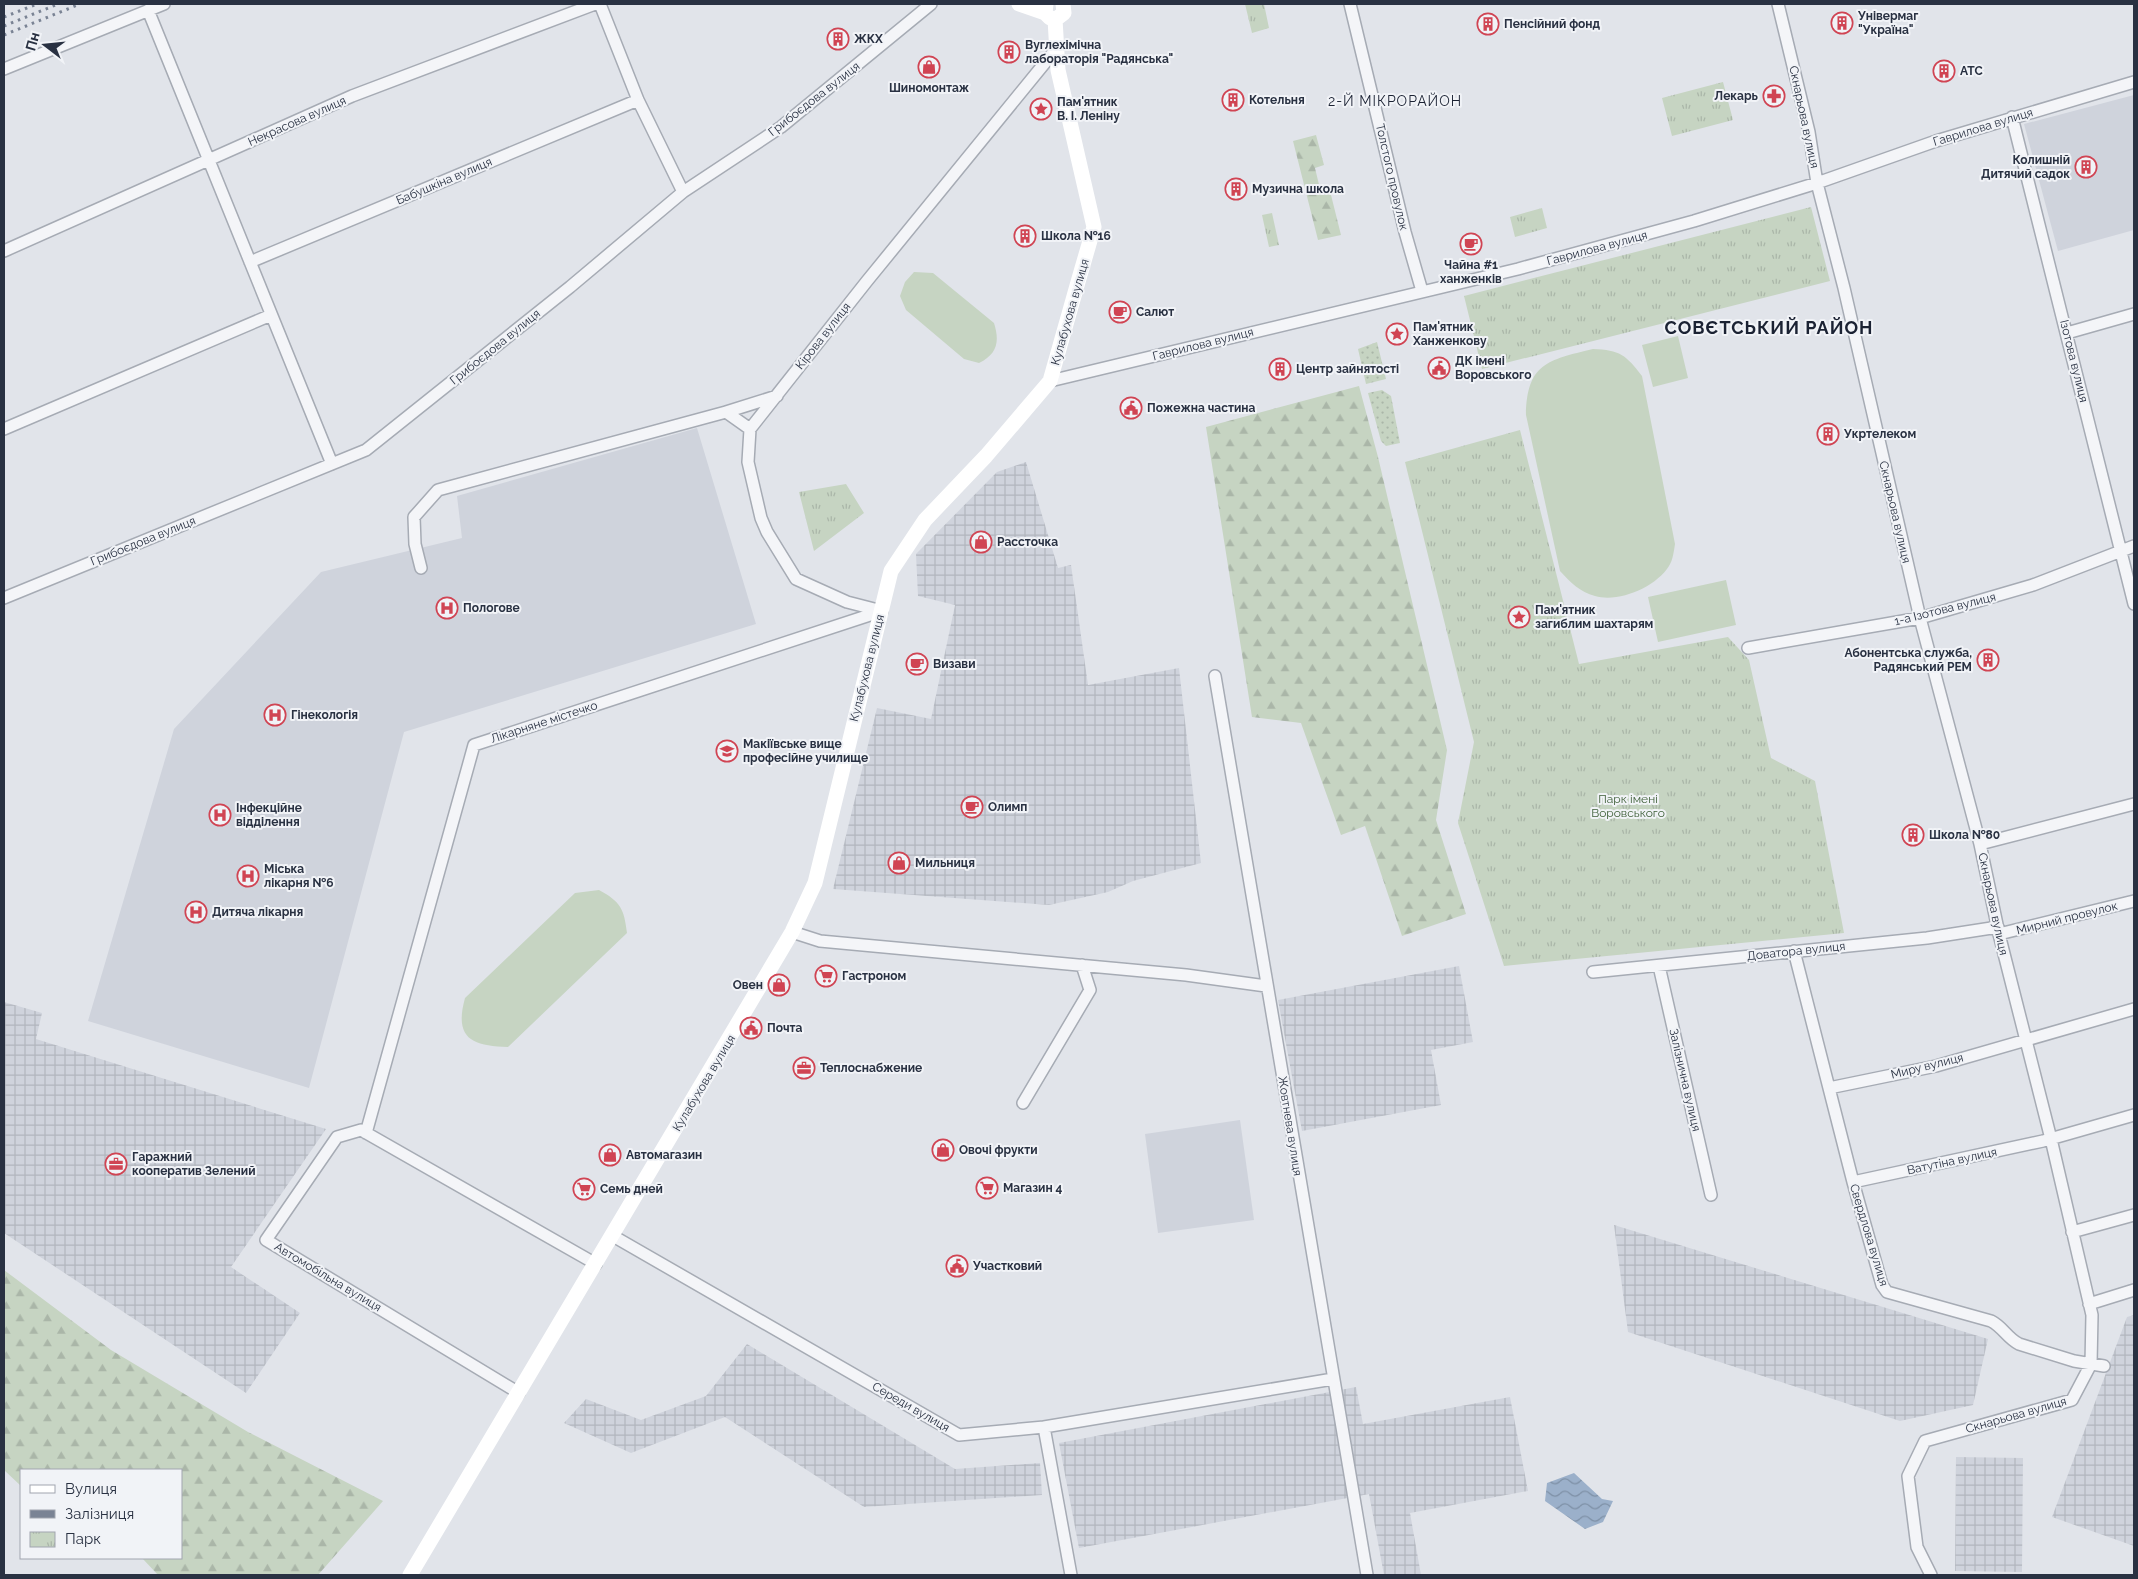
<svg xmlns="http://www.w3.org/2000/svg" width="2138" height="1579" font-family="Raleway,sans-serif">
  <defs>
    <pattern id="industrial-grid" width="8" height="8" patternUnits="userSpaceOnUse" patternTransform="scale(1.25)"><rect width="8" height="8" fill="#cfd3dc"/><path d="M0 4h8M4 0v8" fill="none" stroke="#b2b6be"/></pattern>
    <pattern id="grass-dots" width="8" height="8" patternUnits="userSpaceOnUse" patternTransform="scale(1.25)"><rect width="8" height="8" fill="#c6d4c2"/><path d="M2 2h.1M6 6h.1" fill="none" stroke="#aab6a8" stroke-width="1.8" stroke-linecap="round"/></pattern>
    <pattern id="forest-firs" width="22" height="20" patternUnits="userSpaceOnUse" patternTransform="scale(1.25)"><rect width="22" height="20" fill="#c6d4c2"/><path d="M5 1l3.5 6h-7zM16 11l3.5 6h-7z" fill="#aab6a8"/></pattern>
    <pattern id="park-tufts" width="24" height="20" patternUnits="userSpaceOnUse" patternTransform="scale(1.25)"><rect width="24" height="20" fill="#c6d4c2"/><path d="M3 7l-1-3M5 7V3M7 7l1-3M15 17l-1-3M17 17v-4M19 17l1-3" fill="none" stroke="#aab6a8"/></pattern>
    <pattern id="water-waves" width="16" height="10" patternUnits="userSpaceOnUse" patternTransform="scale(1.25)"><rect width="16" height="10" fill="#9bb0ca"/><path d="M0 5q4-4 8 0t8 0" fill="none" stroke="#7e90a6"/></pattern>
  </defs>
  <rect width="100%" height="100%" fill="#e1e4ea"/>
  <!-- built -->
  <path fill="#cfd3dc" d="M2134,95V230L2058,251L2024,124Z
    M697,428L756,624L404,732L309,1088L88,1021L174,729L321,572L462,538L457,496Z
    M1240,1120L1254,1220L1158,1233L1145,1134Z"/>
  <!-- industrial -->
  <path fill="url(#industrial-grid)" d="M1026,462L1058,568L1071,565L1088,685L1179,668L1201,863L1133,881L1108,892L1049,905L833,889L877,708L931,719L955,605L918,596L916,554L997,472Z
    M1459,966L1473,1042L1431,1050L1441,1105L1302,1131L1278,1000Z
    M4,1002L42,1013L36,1039L326,1129L231,1267L300,1313L246,1393L4,1233Z
    M1614,1225L1988,1339L1973,1405L1900,1421L1628,1332Z
    M2134,1315V1546L2052,1517L2127,1317Z
    M747,1344L955,1469L1040,1463L1042,1495L864,1507L725,1417L631,1453L564,1423L586,1399L641,1420L706,1396Z
    M1356,1387L1363,1424L1510,1397L1528,1491L1410,1513L1421,1575H1384L1369,1494L1079,1548L1059,1443Z
    M1956,1457L2023,1458L2022,1572L1955,1571Z"/>
  <!-- grass -->
  <path fill="url(#grass-dots)" d="M1377,342L1386,379L1366,384L1358,349Z
    M1382,390L1391,396L1400,443L1386,446L1381,441L1368,393Z"/>
  <!-- forest -->
  <path fill="url(#forest-firs)" d="M1316,135L1324,165L1315,168L1321,193L1330,191L1341,235L1318,240L1293,141Z
    M1359,386L1378,457L1447,750L1436,820L1466,914L1402,936L1365,826L1341,835L1301,723L1252,717L1206,427Z
    M4,1270L111,1350L248,1432L383,1501L318,1575H158L142,1558H181V1470H21V1486L4,1470Z"/>
  <!-- park -->
  <path fill="url(#park-tufts)" d="M1245,4H1264L1269,28L1252,33Z
    M1723,82L1733,120L1672,136L1662,98Z
    M1811,207L1830,281L1482,369L1464,296Z
    M1542,208L1547,228L1515,237L1510,217Z
    M1272,213L1279,245L1269,247L1262,215Z
    M1520,430L1579,664L1728,637L1749,660L1771,758L1815,781L1844,933L1504,966L1458,823L1474,742L1405,462Z
    M846,484L864,513L814,551L799,492Z"/>
  <!-- pitch -->
  <path fill="#c6d4c2" d="M914,272L933,273L994,323C1000,342 997,354 979,363L964,359L906,310L900,296L905,282Z
    M1678,336L1688,378L1653,387L1642,345Z
    M1593,349C1620,350 1626,355 1642,376L1675,544C1674,550 1673,560 1669,566C1656,587 1619,603 1595,596C1580,592 1570,582 1560,571L1526,415C1527,364 1547,360 1593,349Z
    M1726,580L1736,625L1658,642L1648,597Z
    M599,890C621,902 624,909 627,933L508,1047C471,1046 454,1038 465,998L575,893Z"/>
  <!-- water -->
  <path fill="url(#water-waves)" d="M1574,1473L1602,1499L1613,1501L1603,1522L1585,1529L1545,1501L1547,1483Z"/>
  <g fill="none" stroke-linecap="round" stroke-linejoin="round">
    <!-- street casing -->
    <g stroke="#a6abb4" stroke-width="14">
      <path id="street" d="M600,4L638,100L683,192
        M1350,4L1405,232L1422,291
        M1778,4L1809,132L1817,183L1844,288L1920,618L1980,844L1999,934L2051,1139L2092,1315L2091,1364L2072,1400L1925,1441L1908,1476L1917,1547L1931,1575
        M148,10L332,464
        M4,69L164,4
        M2012,117L2134,604
        M4,251L352,96L595,4
        M250,262L638,100
        M2067,333L2134,314
        M1050,381L1518,269L1694,221L1817,183L1936,141L2134,82
        M726,412L777,396
        M4,429L271,315
        M421,568L415,544L414,517L438,490L726,412L750,429
        M4,598L366,450L570,287L683,192L781,127L931,4
        M882,611L847,602L796,579L767,532L761,518L748,462L750,429L867,281L1057,48
        M1748,648L1920,618L2033,585L2134,546
        M1215,676L1367,1575
        M1980,844L2134,804
        M792,932L820,941L1186,975L1266,986
        M1999,934L2134,901
        M1794,951L1853,1182L1882,1285L1887,1292L1991,1321C2003,1327 2007,1338 2019,1344L2074,1361L2104,1366
        M1659,966L1711,1195
        M1593,972L1927,938L1998,927
        M1829,1088L1936,1066L2134,1009
        M1023,1103L1090,990L1082,965
        M366,1133L474,745L882,611
        M1853,1182L2043,1141L2134,1115
        M2072,1232L2134,1215
        M613,1236L959,1435L1044,1427L1333,1379
        M2089,1304L2134,1290
        M519,1393L266,1240L337,1137L361,1130L596,1264
        M1044,1427L1071,1575"/>
    </g>
    <!-- street -->
    <use href="#street" stroke="#f4f5f8" stroke-width="11"/>
    <!-- secondary -->
    <path stroke="#fff" stroke-width="15" d="M1019,4L1045,13
      M1046,4L1045,13L1050,18L1056,19L1064,13L1063,4
      M410,1575L792,932L815,883L891,571L925,520L986,456L1050,381L1078,282L1094,227L1058,70L1055,19"/>
    <!-- rail -->
    <path stroke="#7a8394" stroke-width="3" stroke-dasharray="2.5 5" stroke-linecap="butt" d="M4,17L37,4
      M4,26L58,4
      M4,35L80,4"/>
  </g>
  <!-- icons -->
  <defs>
    <g id="building-ring" transform="scale(1.125)"><circle r="9.5" fill="#f1f3f7" stroke="#d04453" stroke-width="1.5"/><path d="M-4-6H4V6H1V3H-1V6H-4ZM-2.5-4.3h1.7v1.8h-1.7ZM.8-4.3h1.7v1.8H.8ZM-2.5-1h1.7V.8h-1.7ZM.8-1h1.7V.8H.8Z" fill="#d04453"/></g>
    <g id="shop-ring" transform="scale(1.125)"><circle r="9.5" fill="#f1f3f7" stroke="#d04453" stroke-width="1.5"/><path d="M-5-2.5h2.3a2.7 3.5 0 0 1 5.4 0H5L5.5 6h-11ZM-1.5-2.5h3a1.5 2.3 0 0 0-3 0Z" fill="#d04453"/></g>
    <g id="pharmacy-ring" transform="scale(1.125)"><circle r="9.5" fill="#f1f3f7" stroke="#d04453" stroke-width="1.5"/><path d="M-2-6h4v4h4v4h-4v4h-4v-4h-4v-4h4Z" fill="#d04453"/></g>
    <g id="sight-ring" transform="scale(1.125)"><circle r="9.5" fill="#f1f3f7" stroke="#d04453" stroke-width="1.5"/><path d="M0-6L1.8-2.2L6-1.7L2.9 1.2L3.7 5.4L0 3.3L-3.7 5.4L-2.9 1.2L-6-1.7L-1.8-2.2Z" fill="#d04453"/></g>
    <g id="cafe-ring" transform="scale(1.125)"><circle r="9.5" fill="#f1f3f7" stroke="#d04453" stroke-width="1.5"/><path d="M-5.5-4.5H6V0H3Q3 3.5 0 3.5H-2.5Q-5.5 3.5-5.5 0ZM3-3.2v2h1.7v-2ZM-6 4.5H4V6H-6Z" fill="#d04453"/></g>
    <g id="civic-ring" transform="scale(1.125)"><circle r="9.5" fill="#f1f3f7" stroke="#d04453" stroke-width="1.5"/><path d="M-.6-6.5H3V-4.5H.6V-3L4-1V1h2V6H-6V1h2V-1L-.6-3ZM-1.2 2.5V6h2.4V2.5Z" fill="#d04453"/></g>
    <g id="hospital-ring" transform="scale(1.125)"><circle r="9.5" fill="#f1f3f7" stroke="#d04453" stroke-width="1.5"/><path d="M-5-5h3v3.5h4V-5h3V5h-3V1.5h-4V5h-3Z" fill="#d04453"/></g>
    <g id="university-ring" transform="scale(1.125)"><circle r="9.5" fill="#f1f3f7" stroke="#d04453" stroke-width="1.5"/><path d="M0-5L7-2L0 1L-7-2ZM-4 1L0 2.5L4 1V4Q0 6-4 4Z" fill="#d04453"/></g>
    <g id="supermarket-ring" transform="scale(1.125)"><circle r="9.5" fill="#f1f3f7" stroke="#d04453" stroke-width="1.5"/><path d="M-6-5.5h2.5l.6 2H6L4.5 2H-2.5L-4.4-4H-6ZM-1.5 3.2a1.3 1.3 0 1 0 .1 0ZM3 3.2a1.3 1.3 0 1 0 .1 0Z" fill="#d04453"/></g>
    <g id="office-ring" transform="scale(1.125)"><circle r="9.5" fill="#f1f3f7" stroke="#d04453" stroke-width="1.5"/><path d="M-6-3h4V-5.5h4V-3h4V5H-6ZM-1-4.5V-3h2v-1.5ZM-6 0V1H6V0Z" fill="#d04453"/></g>
  </defs>
  <g fill-rule="evenodd">
    <use href="#building-ring" x="1842" y="23"/>
    <use href="#building-ring" x="1488" y="24"/>
    <use href="#building-ring" x="838" y="39"/>
    <use href="#building-ring" x="1009" y="52"/>
    <use href="#shop-ring" x="929" y="67"/>
    <use href="#building-ring" x="1944" y="71"/>
    <use href="#pharmacy-ring" x="1774" y="96"/>
    <use href="#building-ring" x="1233" y="100"/>
    <use href="#sight-ring" x="1041" y="109"/>
    <use href="#building-ring" x="2086" y="167"/>
    <use href="#building-ring" x="1236" y="189"/>
    <use href="#building-ring" x="1025" y="236"/>
    <use href="#cafe-ring" x="1471" y="244"/>
    <use href="#cafe-ring" x="1120" y="312"/>
    <use href="#sight-ring" x="1397" y="334"/>
    <use href="#civic-ring" x="1439" y="368"/>
    <use href="#building-ring" x="1280" y="369"/>
    <use href="#civic-ring" x="1131" y="408"/>
    <use href="#building-ring" x="1828" y="434"/>
    <use href="#shop-ring" x="981" y="542"/>
    <use href="#hospital-ring" x="447" y="608"/>
    <use href="#sight-ring" x="1519" y="617"/>
    <use href="#building-ring" x="1988" y="660"/>
    <use href="#cafe-ring" x="917" y="664"/>
    <use href="#hospital-ring" x="275" y="715"/>
    <use href="#university-ring" x="727" y="751"/>
    <use href="#cafe-ring" x="972" y="807"/>
    <use href="#hospital-ring" x="220" y="815"/>
    <use href="#building-ring" x="1913" y="835"/>
    <use href="#shop-ring" x="899" y="863"/>
    <use href="#hospital-ring" x="248" y="876"/>
    <use href="#hospital-ring" x="196" y="912"/>
    <use href="#supermarket-ring" x="826" y="976"/>
    <use href="#shop-ring" x="779" y="985"/>
    <use href="#civic-ring" x="751" y="1028"/>
    <use href="#office-ring" x="804" y="1068"/>
    <use href="#shop-ring" x="943" y="1150"/>
    <use href="#shop-ring" x="610" y="1155"/>
    <use href="#office-ring" x="116" y="1164"/>
    <use href="#supermarket-ring" x="987" y="1188"/>
    <use href="#supermarket-ring" x="584" y="1189"/>
    <use href="#civic-ring" x="957" y="1266"/>
  </g>
  <g text-anchor="middle" stroke-width="4" stroke-linejoin="round" paint-order="stroke">
    <!-- poi labels -->
    <g font-size="12" font-weight="bold" fill="#293142" stroke="#f1f3f7" text-anchor="start">
      <text x="1858" y="20">Універмаг<tspan x="1858" dy="14">"Україна"</tspan></text>
      <text x="1504" y="28">Пенсійний фонд</text>
      <text x="854" y="43">ЖКХ</text>
      <text x="1025" y="49">Вуглехімічна<tspan x="1025" dy="14">лабораторія "Радянська"</tspan></text>
      <text x="1960" y="75">АТС</text>
      <text x="929" y="92" text-anchor="middle">Шиномонтаж</text>
      <text x="1758" y="100" text-anchor="end">Лекарь</text>
      <text x="1249" y="104">Котельня</text>
      <text x="1057" y="106">Пам'ятник<tspan x="1057" dy="14">В. І. Леніну</tspan></text>
      <text x="2070" y="164" text-anchor="end">Колишній<tspan x="2070" dy="14">Дитячий садок</tspan></text>
      <text x="1252" y="193">Музична школа</text>
      <text x="1041" y="240">Школа №16</text>
      <text x="1471" y="269" text-anchor="middle">Чайна #1<tspan x="1471" dy="14">ханженків</tspan></text>
      <text x="1136" y="316">Салют</text>
      <text x="1413" y="331">Пам'ятник<tspan x="1413" dy="14">Ханженкову</tspan></text>
      <text x="1455" y="365">ДК імені<tspan x="1455" dy="14">Воровського</tspan></text>
      <text x="1296" y="373">Центр зайнятості</text>
      <text x="1147" y="412">Пожежна частина</text>
      <text x="1844" y="438">Укртелеком</text>
      <text x="997" y="546">Рассточка</text>
      <text x="463" y="612">Пологове</text>
      <text x="1535" y="614">Пам'ятник<tspan x="1535" dy="14">загиблим шахтарям</tspan></text>
      <text x="1972" y="657" text-anchor="end">Абонентська служба,<tspan x="1972" dy="14">Радянський РЕМ</tspan></text>
      <text x="933" y="668">Визави</text>
      <text x="291" y="719">Гінекологія</text>
      <text x="743" y="748">Макіївське вище<tspan x="743" dy="14">професійне училище</tspan></text>
      <text x="988" y="811">Олимп</text>
      <text x="236" y="812">Інфекційне<tspan x="236" dy="14">відділення</tspan></text>
      <text x="1929" y="839">Школа №80</text>
      <text x="915" y="867">Мильниця</text>
      <text x="264" y="873">Міська<tspan x="264" dy="14">лікарня №6</tspan></text>
      <text x="212" y="916">Дитяча лікарня</text>
      <text x="842" y="980">Гастроном</text>
      <text x="763" y="989" text-anchor="end">Овен</text>
      <text x="767" y="1032">Почта</text>
      <text x="820" y="1072">Теплоснабжение</text>
      <text x="959" y="1154">Овочі фрукти</text>
      <text x="626" y="1159">Автомагазин</text>
      <text x="132" y="1161">Гаражний<tspan x="132" dy="14">кооператив Зелений</tspan></text>
      <text x="1003" y="1192">Магазин 4</text>
      <text x="600" y="1193">Семь дней</text>
      <text x="973" y="1270">Участковий</text>
    </g>
    <!-- street labels -->
    <g font-size="12" fill="#293142" stroke="#f1f3f7">
      <text transform="translate(814 99) rotate(-38)" y="4">Грибоєдова вулиця</text>
      <text transform="translate(1804 117) rotate(78)" y="4">Скнарьова вулиця</text>
      <text transform="translate(297 121) rotate(-24)" y="4">Некрасова вулиця</text>
      <text transform="translate(1983 127) rotate(-17)" y="4">Гаврилова вулиця</text>
      <text transform="translate(1392 177) rotate(77)" y="4">Толстого провулок</text>
      <text transform="translate(444 181) rotate(-23)" y="4">Бабушкіна вулиця</text>
      <text transform="translate(1597 248) rotate(-15)" y="4">Гаврилова вулиця</text>
      <text transform="translate(1070 312) rotate(-74)" y="4">Кулабухова вулиця</text>
      <text transform="translate(823 336) rotate(-52)" y="4">Кірова вулиця</text>
      <text transform="translate(1203 344) rotate(-14)" y="4">Гаврилова вулиця</text>
      <text transform="translate(495 347) rotate(-39)" y="4">Грибоєдова вулиця</text>
      <text transform="translate(2074 361) rotate(76)" y="4">Ізотова вулиця</text>
      <text transform="translate(1895 512) rotate(77)" y="4">Скнарьова вулиця</text>
      <text transform="translate(143 541) rotate(-22)" y="4">Грибоєдова вулиця</text>
      <text transform="translate(1945 609) rotate(-14)" y="4">1-а Ізотова вулиця</text>
      <text transform="translate(867 668) rotate(-76)" y="4">Кулабухова вулиця</text>
      <text transform="translate(544 722) rotate(-18)" y="4">Лікарняне містечко</text>
      <text transform="translate(1993 904) rotate(78)" y="4">Скнарьова вулиця</text>
      <text transform="translate(2067 918) rotate(-14)" y="4">Мирний провулок</text>
      <text transform="translate(1796 951) rotate(-6)" y="4">Доватора вулиця</text>
      <text transform="translate(1927 1066) rotate(-14)" y="4">Миру вулиця</text>
      <text transform="translate(1685 1080) rotate(77)" y="4">Залізнична вулиця</text>
      <text transform="translate(704 1083) rotate(-59)" y="4">Кулабухова вулиця</text>
      <text transform="translate(1290 1126) rotate(81)" y="4">Жовтнева вулиця</text>
      <text transform="translate(1952 1161) rotate(-12)" y="4">Ватутіна вулиця</text>
      <text transform="translate(1869 1235) rotate(73)" y="4">Свердлова вулиця</text>
      <text transform="translate(328 1277) rotate(31)" y="4">Автомобільна вулиця</text>
      <text transform="translate(911 1407) rotate(30)" y="4">Середи вулиця</text>
      <text transform="translate(2016 1415) rotate(-16)" y="4">Скнарьова вулиця</text>
    </g>
    <!-- park labels -->
    <g font-size="12" fill="#3c5e36" stroke="#f1f3f7">
      <text x="1628" y="803">Парк імені<tspan x="1628" dy="14">Воровського</tspan></text>
    </g>
    <!-- neighbourhood labels -->
    <g font-size="14" letter-spacing="1" fill="#1b2233" stroke="#f1f3f7">
      <text x="1395" y="106">2-Й МІКРОРАЙОН</text>
    </g>
    <!-- district labels -->
    <g font-size="18" font-weight="bold" letter-spacing="1" fill="#1b2233" stroke="#f1f3f7">
      <text x="1769" y="334">СОВЄТСЬКИЙ РАЙОН</text>
    </g>
  </g>
  <!-- border -->
  <rect width="2138" height="1579" fill="none" stroke="#293142" stroke-width="10"/>
  <!-- legend -->
  <rect x="20" y="1469" width="162" height="90" fill="#f1f3f7" stroke="#a1a5af"/>
  <rect x="30" y="1485" width="25" height="8" fill="#ffffff" stroke="#a1a5af"/>
  <text x="65" y="1494" font-size="15" fill="#293142">Вулиця</text>
  <rect x="30" y="1510" width="25" height="8" fill="#7a8394" stroke="#a1a5af"/>
  <text x="65" y="1519" font-size="15" fill="#293142">Залізниця</text>
  <rect x="30" y="1532" width="25" height="15" fill="url(#park-tufts)" stroke="#a1a5af"/>
  <text x="65" y="1544" font-size="15" fill="#293142">Парк</text>
  <!-- north arrow -->
  <g transform="translate(45 45) rotate(286)" stroke="#f1f3f7" stroke-width="4" paint-order="stroke">
  <path d="M0-4L9 19L0 12L-9 19Z" fill="#293142"/>
  <text y="-8" font-size="14" font-weight="bold" text-anchor="middle" fill="#293142">Пн</text>
  </g>
</svg>
